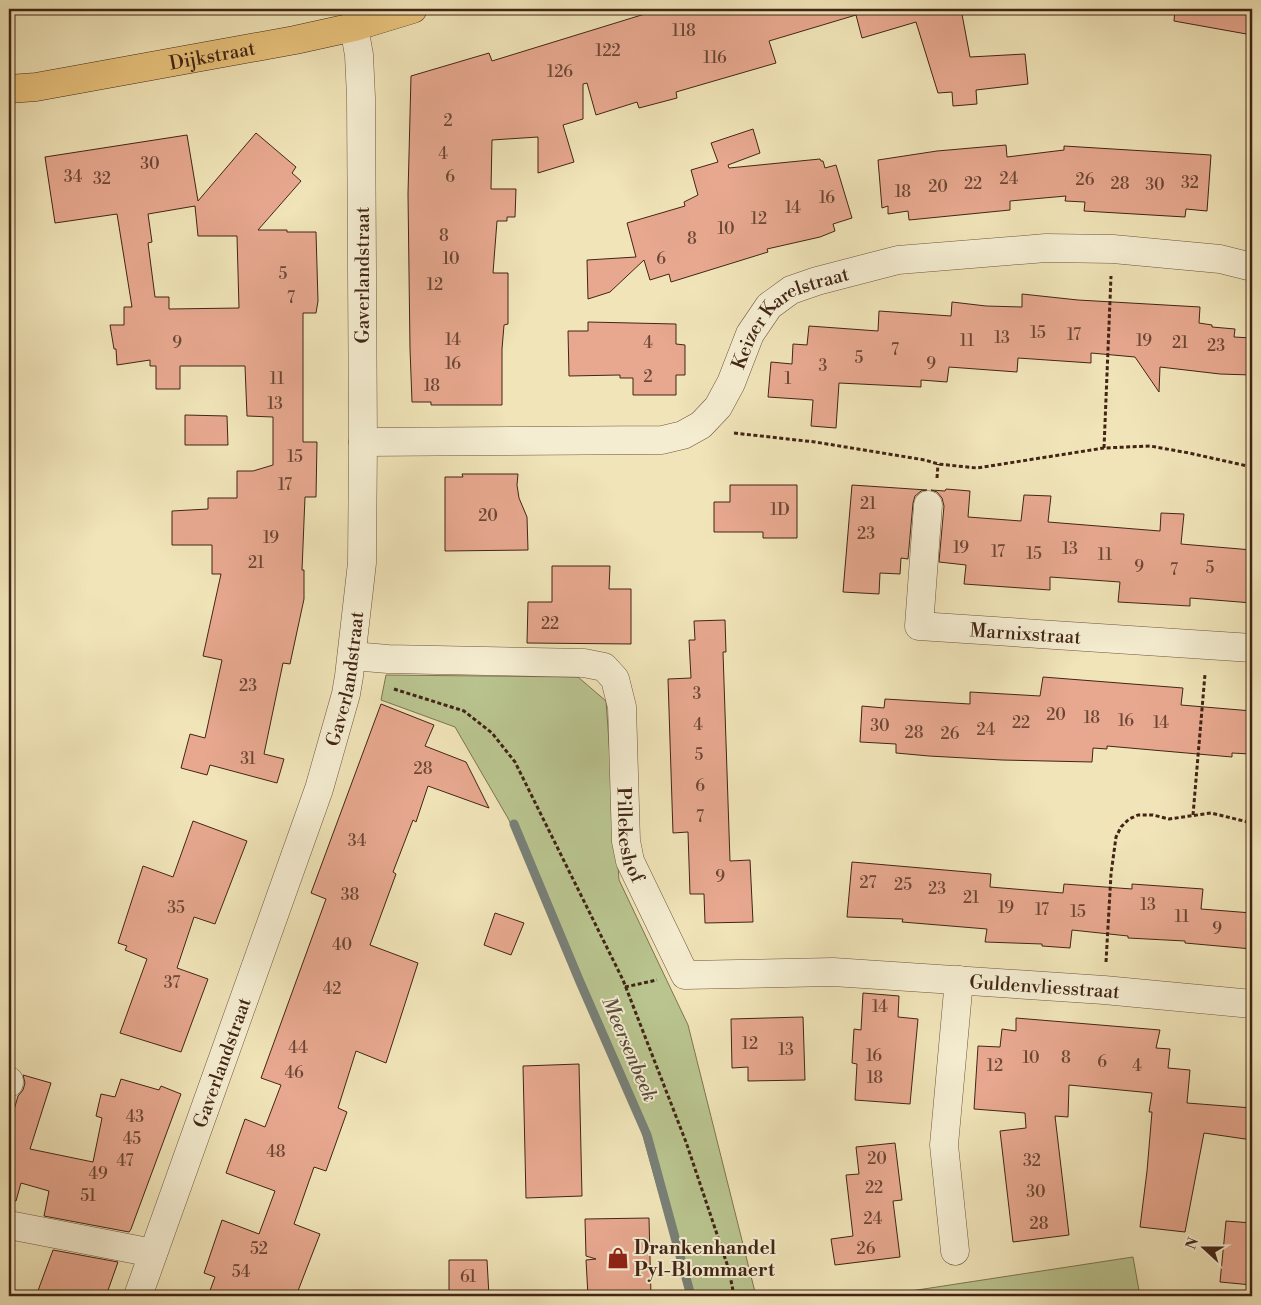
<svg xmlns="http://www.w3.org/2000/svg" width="1261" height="1305" font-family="'Libre Bodoni',serif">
  <rect width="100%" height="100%" fill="#f0e4b8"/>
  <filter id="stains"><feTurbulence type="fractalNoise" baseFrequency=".004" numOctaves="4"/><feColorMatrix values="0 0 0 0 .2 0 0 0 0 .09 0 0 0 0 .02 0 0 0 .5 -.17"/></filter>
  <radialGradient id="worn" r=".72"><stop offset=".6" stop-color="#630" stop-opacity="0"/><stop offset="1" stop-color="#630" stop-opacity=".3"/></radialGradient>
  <!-- green -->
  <path fill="#b9c48f" stroke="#7e7452" d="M386,675L578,677L606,701L619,880L688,1025L756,1296H688L640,1125L509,820L455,727L381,700Z
    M1133,1257L1140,1296H878Z"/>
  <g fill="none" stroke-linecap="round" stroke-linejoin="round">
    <!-- stream -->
    <path stroke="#798077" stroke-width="9" d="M514,824L580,982L647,1135L691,1296"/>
  </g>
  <!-- building -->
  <path fill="#e7a88f" stroke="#422516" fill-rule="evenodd" d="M661,9H961L970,57L1025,54L1028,84L976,90L977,104L953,106L952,92L938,93L916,22L862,38L856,15L769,41L776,63L676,92L677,98L639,108L637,102L596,115L587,83L583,84V119L563,125L574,162L538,173V137L492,140L491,189H516L515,217H507V221H497L493,273H508V324L504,325L502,349V405H431V402H412L410,349L408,194L411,76L489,53L492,61Z
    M1175,9H1252V35L1174,21Z
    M753,129L760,153L728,165L729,168L820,159L821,161H823L825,168L836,165L852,218L833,224L835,231L820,237L767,249L768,252L671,282L669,274L650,280L644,260L610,292L588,299L587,260L636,257L627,223L685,206L684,202L698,195L691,170L718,162L711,143Z
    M256,133L296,167L292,173L301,181L258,230H287V232H316L318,301L316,313H303V442H317L316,497H305L302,570H304V599L290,664L283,663L264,754L284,759L277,783L210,765L207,775L181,768L190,734L205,738L222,660L203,656L221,574H212V545H172V511L208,509V498H237V471H253L273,465V417L247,416L245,366H180V389H156V366H150V360L117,365L116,349H114L110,325H124V307H132L117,214L55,223L45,157L187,135L198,201ZM195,206L198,236H237L239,308L169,309V297H155L148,243L152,242L148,214Z
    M1006,145L1007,157L1064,150V146L1211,155L1207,211L1186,209L1185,217L1084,211L1085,202L1065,201L1066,196L1010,201V210L909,220L908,211L888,214V206L882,208L878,160L937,151Z
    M1022,294L1078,300L1200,307L1199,323L1212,325V327L1235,329L1234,337L1252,338V375L1220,374L1160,367L1159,392L1135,357L1091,353V363L1018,358L1017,372L949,367L947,382L921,380V387L839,383L836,428L811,426L813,400L768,397L771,362L792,364L793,344L807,345L809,326L878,331L879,311L951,316L952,302L986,306L1022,307Z
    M588,322L676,324V344L685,345V375H676V395H633V378H620V375L569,376L568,331H588Z
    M185,415L227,416L228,445H185Z
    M462,474H518L517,485L519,498L527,517L528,550L445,551V477H463Z
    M730,485H797V538H763V532H714V502H730Z
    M852,485L927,490L921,491L915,496L913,503L908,559L901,558L900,574L880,573L879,594L843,592Z
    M946,489L970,491L968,517L1021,521L1024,495L1051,496L1048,522L1160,531L1161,513L1184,514L1181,544L1252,550V603L1190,598V606L1118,602L1120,582L1050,577V590L964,584L966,565L939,562L944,506L942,498L937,492L931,490L945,491Z
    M552,566H610L609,589H631V644L527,643L528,602H552Z
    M725,620L726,652H723L730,861L750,860L753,922L705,923L704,894H690L688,832L673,833L668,679L691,678L689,640H695L694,621Z
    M1043,677L1183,688L1181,705L1252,711V746H1250V754L1232,753V757L1107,746V749L1093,748L1092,762L1002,760L929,756L896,753V744L860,742L862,706L884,708L885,699L970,704V692L1040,696Z
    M381,704L434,725L425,746L466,762L489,808L428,786L416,822L413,820L393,872L396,874L370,945L418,963L386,1063L356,1051L338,1108L347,1112L326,1171L314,1167L294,1224L320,1234L296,1296H208L215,1277L204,1273L222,1220L259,1234L275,1191L226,1173L245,1119L265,1127L281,1085L261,1078L326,899L311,893Z
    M193,821L247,841L215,924L194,917L177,968L208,979L181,1052L120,1033L147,959L125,950L127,946L118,943L143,866L173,877Z
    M852,862L991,874L990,887L1063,893L1064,884L1132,889V884L1203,889L1201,909L1252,913V949L1185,943V941L1128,938V936L1072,930L1070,948L1042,946V944L985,942L987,929L902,922L903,919L847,917Z
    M495,913L524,923L511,955L484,945Z
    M863,993L899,996L898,1017L918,1019L910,1104L855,1100L857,1064L852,1063L854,1029L861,1030Z
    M803,1017L805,1080L748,1081V1067L732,1068L731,1019Z
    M1016,1018L1160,1030L1156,1048L1170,1049L1168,1068L1190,1070L1187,1103L1252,1108V1140L1204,1133L1185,1232L1140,1227L1147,1171L1152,1112H1149L1152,1093L1069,1085L1068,1117L1055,1116L1069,1235L1013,1242L1000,1131L1026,1128L1025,1113L974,1109L978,1046L1000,1047L1002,1029L1016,1031Z
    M579,1064L582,1196L526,1198L523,1066Z
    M23,1075L51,1083L30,1149L93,1162L102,1118L96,1116L101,1094L115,1097L121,1079L159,1090L161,1086L181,1094L131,1229L129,1232L44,1216L49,1191L21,1183L16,1201L9,1200V1127L18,1096L23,1090L25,1083Z
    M895,1143L902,1200L893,1201L900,1257L835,1265L831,1239L853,1236L846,1175L859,1174L856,1147Z
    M649,1218L651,1296H588L586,1260L596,1259L586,1256L585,1219Z
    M1226,1221L1252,1223V1285L1220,1282Z
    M53,1250L118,1262L106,1296H36Z
    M449,1260H487L489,1296H449Z"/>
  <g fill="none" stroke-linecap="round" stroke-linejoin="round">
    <!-- minor casing -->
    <g stroke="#6e553e" stroke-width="29">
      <g id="minor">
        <path id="s1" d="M363,442L662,440L683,435L701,425L718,407L731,383L750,334L769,306L791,290L817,281L898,260L1046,248L1113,249L1220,259L1252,267"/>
        <path id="s2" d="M928,505L919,626L1252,648"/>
        <path id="s3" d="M352,656L388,659L584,663L604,667L615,679L622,707L626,841L630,861L685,975L833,972L1104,990L1252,1004"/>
        <path d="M9,1083V1081"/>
        <path d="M9,1225L153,1253"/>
        <path d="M955,1251L944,1145L959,980"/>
        <path id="s4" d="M138,1296L319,789L346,694L349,676L362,563L363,442L361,97L359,55L354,27"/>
      </g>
    </g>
    <!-- major casing -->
    <g stroke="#422516" stroke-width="29">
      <g id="major">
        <path id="s5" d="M9,89L36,87L295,40L354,27L413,9"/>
      </g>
    </g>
    <!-- path -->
    <path stroke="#422516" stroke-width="3" stroke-dasharray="4 2.5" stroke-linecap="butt" d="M734,433L815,442L925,460L938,464L977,468L1104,448L1150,446L1189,453L1252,467
      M1104,448L1111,276
      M937,478L938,464
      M394,689L464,711L492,733L515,762L623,980L686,1142L729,1270L734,1296
      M1193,815L1205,674
      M1106,962L1111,874L1116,837L1121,827L1129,819L1138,815H1153L1169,819L1211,813L1252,823
      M625,987L657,980"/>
    <!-- minor -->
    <use href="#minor" stroke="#f5edd1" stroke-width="28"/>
    <!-- major -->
    <use href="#major" stroke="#e8c27c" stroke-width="28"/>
  </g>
  <!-- icons -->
  <defs>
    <g id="shop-bare" transform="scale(1.725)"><path d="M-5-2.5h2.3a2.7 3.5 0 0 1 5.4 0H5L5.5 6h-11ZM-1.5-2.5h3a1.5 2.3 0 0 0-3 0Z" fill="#8f2418" stroke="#f5edd1" stroke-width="2.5" paint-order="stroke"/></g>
  </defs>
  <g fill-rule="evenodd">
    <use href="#shop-bare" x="618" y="1258"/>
  </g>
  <g text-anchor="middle" stroke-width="4" stroke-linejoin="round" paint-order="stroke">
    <!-- number labels -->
    <g font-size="16" fill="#6b4634">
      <text x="684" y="36">118</text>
      <text x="608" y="56">122</text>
      <text x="715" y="63">116</text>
      <text x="560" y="77">126</text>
      <text x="448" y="126">2</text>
      <text x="443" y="159">4</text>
      <text x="150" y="169">30</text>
      <text x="73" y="182">34</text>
      <text x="450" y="182">6</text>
      <text x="102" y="184">32</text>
      <text x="1009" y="184">24</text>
      <text x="1085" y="185">26</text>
      <text x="1190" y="188">32</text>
      <text x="973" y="189">22</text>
      <text x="1120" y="189">28</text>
      <text x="1155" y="190">30</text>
      <text x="938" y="192">20</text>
      <text x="903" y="197">18</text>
      <text x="827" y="203">16</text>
      <text x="793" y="213">14</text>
      <text x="759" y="224">12</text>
      <text x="726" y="234">10</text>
      <text x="444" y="241">8</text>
      <text x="692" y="244">8</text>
      <text x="451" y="264">10</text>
      <text x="661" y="264">6</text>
      <text x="283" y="279">5</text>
      <text x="435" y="290">12</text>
      <text x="291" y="303">7</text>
      <text x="1038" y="338">15</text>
      <text x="1074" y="340">17</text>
      <text x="1002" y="343">13</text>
      <text x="453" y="345">14</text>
      <text x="967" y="346">11</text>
      <text x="1144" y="346">19</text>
      <text x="177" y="348">9</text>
      <text x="648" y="348">4</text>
      <text x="1180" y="348">21</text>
      <text x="1216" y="351">23</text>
      <text x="895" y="355">7</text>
      <text x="859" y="363">5</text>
      <text x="453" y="369">16</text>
      <text x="931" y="369">9</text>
      <text x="823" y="371">3</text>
      <text x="648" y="382">2</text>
      <text x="277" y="384">11</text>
      <text x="788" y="384">1</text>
      <text x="432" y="391">18</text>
      <text x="275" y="409">13</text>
      <text x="295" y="462">15</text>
      <text x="285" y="490">17</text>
      <text x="868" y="509">21</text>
      <text x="780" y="515">1D</text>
      <text x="488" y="521">20</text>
      <text x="866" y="539">23</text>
      <text x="271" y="543">19</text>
      <text x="961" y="553">19</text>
      <text x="1070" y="554">13</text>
      <text x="998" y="557">17</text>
      <text x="1034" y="559">15</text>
      <text x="1105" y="560">11</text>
      <text x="256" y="568">21</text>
      <text x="1139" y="572">9</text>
      <text x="1210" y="573">5</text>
      <text x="1174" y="575">7</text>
      <text x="550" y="629">22</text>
      <text x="248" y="691">23</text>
      <text x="697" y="699">3</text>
      <text x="1056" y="720">20</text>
      <text x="1092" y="723">18</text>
      <text x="1126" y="726">16</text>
      <text x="1021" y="728">22</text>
      <text x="1161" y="728">14</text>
      <text x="698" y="730">4</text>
      <text x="880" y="731">30</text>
      <text x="986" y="735">24</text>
      <text x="914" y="738">28</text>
      <text x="950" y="739">26</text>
      <text x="699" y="760">5</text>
      <text x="248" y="764">31</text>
      <text x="423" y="774">28</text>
      <text x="700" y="791">6</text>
      <text x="700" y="822">7</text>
      <text x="357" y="846">34</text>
      <text x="720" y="882">9</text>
      <text x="868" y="888">27</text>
      <text x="903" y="890">25</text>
      <text x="937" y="894">23</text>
      <text x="350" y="900">38</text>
      <text x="971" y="903">21</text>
      <text x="1148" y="910">13</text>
      <text x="176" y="913">35</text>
      <text x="1006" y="913">19</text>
      <text x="1042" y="915">17</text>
      <text x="1078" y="917">15</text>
      <text x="1182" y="922">11</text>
      <text x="1217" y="934">9</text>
      <text x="342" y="950">40</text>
      <text x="172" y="988">37</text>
      <text x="332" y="994">42</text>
      <text x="880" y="1012">14</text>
      <text x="750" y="1049">12</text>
      <text x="298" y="1053">44</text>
      <text x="786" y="1055">13</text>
      <text x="874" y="1061">16</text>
      <text x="1031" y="1063">10</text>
      <text x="1066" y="1063">8</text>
      <text x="1102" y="1067">6</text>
      <text x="995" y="1071">12</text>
      <text x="1137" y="1071">4</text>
      <text x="294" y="1078">46</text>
      <text x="875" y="1083">18</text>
      <text x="135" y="1122">43</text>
      <text x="132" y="1144">45</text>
      <text x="276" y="1157">48</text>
      <text x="877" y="1164">20</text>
      <text x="125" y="1166">47</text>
      <text x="1032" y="1166">32</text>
      <text x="98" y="1179">49</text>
      <text x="874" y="1193">22</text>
      <text x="1036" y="1197">30</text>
      <text x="88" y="1201">51</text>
      <text x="873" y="1224">24</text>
      <text x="1039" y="1229">28</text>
      <text x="259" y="1254">52</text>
      <text x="866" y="1254">26</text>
      <text x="241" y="1277">54</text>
      <text x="468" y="1282">61</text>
    </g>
    <!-- street labels -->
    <g font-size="19" fill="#422516" stroke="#f5edd1">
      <text dy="7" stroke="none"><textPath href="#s5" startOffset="206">Dijkstraat</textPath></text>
      <text transform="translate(362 275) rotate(-90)" y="7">Gaverlandstraat</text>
      <text dy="7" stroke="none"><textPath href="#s1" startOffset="488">Keizer Karelstraat</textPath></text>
      <text dy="7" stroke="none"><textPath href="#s2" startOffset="228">Marnixstraat</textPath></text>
      <text dy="7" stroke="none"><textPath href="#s4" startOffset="652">Gaverlandstraat</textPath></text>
      <text dy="7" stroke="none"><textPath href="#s3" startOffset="426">Pillekeshof</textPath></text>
      <text dy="7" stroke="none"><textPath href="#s3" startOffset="939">Guldenvliesstraat</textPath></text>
      <text dy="7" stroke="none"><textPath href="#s4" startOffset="248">Gaverlandstraat</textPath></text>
    </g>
    <!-- poi labels -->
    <g font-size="19" font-weight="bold" fill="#422516" stroke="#f5edd1" text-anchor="start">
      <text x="634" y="1254">Drankenhandel<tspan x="634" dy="22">Pyl-Blommaert</tspan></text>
    </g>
    <!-- water labels -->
    <g font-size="20" font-style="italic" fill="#594b3e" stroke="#f5edd1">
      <text transform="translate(630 1049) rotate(67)" y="7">Meersenbeek</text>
    </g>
  </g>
  <!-- margin -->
  <rect width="1261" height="1305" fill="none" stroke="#f0e4b8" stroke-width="30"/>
  <rect x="10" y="10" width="1241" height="1285" fill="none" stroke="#422516" stroke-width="2.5"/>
  <rect x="15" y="15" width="1231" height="1275" fill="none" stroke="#422516"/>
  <!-- north arrow -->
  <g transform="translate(1204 1248) rotate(291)" stroke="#f5edd1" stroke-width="4" paint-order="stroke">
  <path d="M0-4L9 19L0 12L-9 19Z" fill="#422516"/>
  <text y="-8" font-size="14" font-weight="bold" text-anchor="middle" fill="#422516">N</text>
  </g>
  <rect width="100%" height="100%" filter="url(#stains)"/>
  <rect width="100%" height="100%" fill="url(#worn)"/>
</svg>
